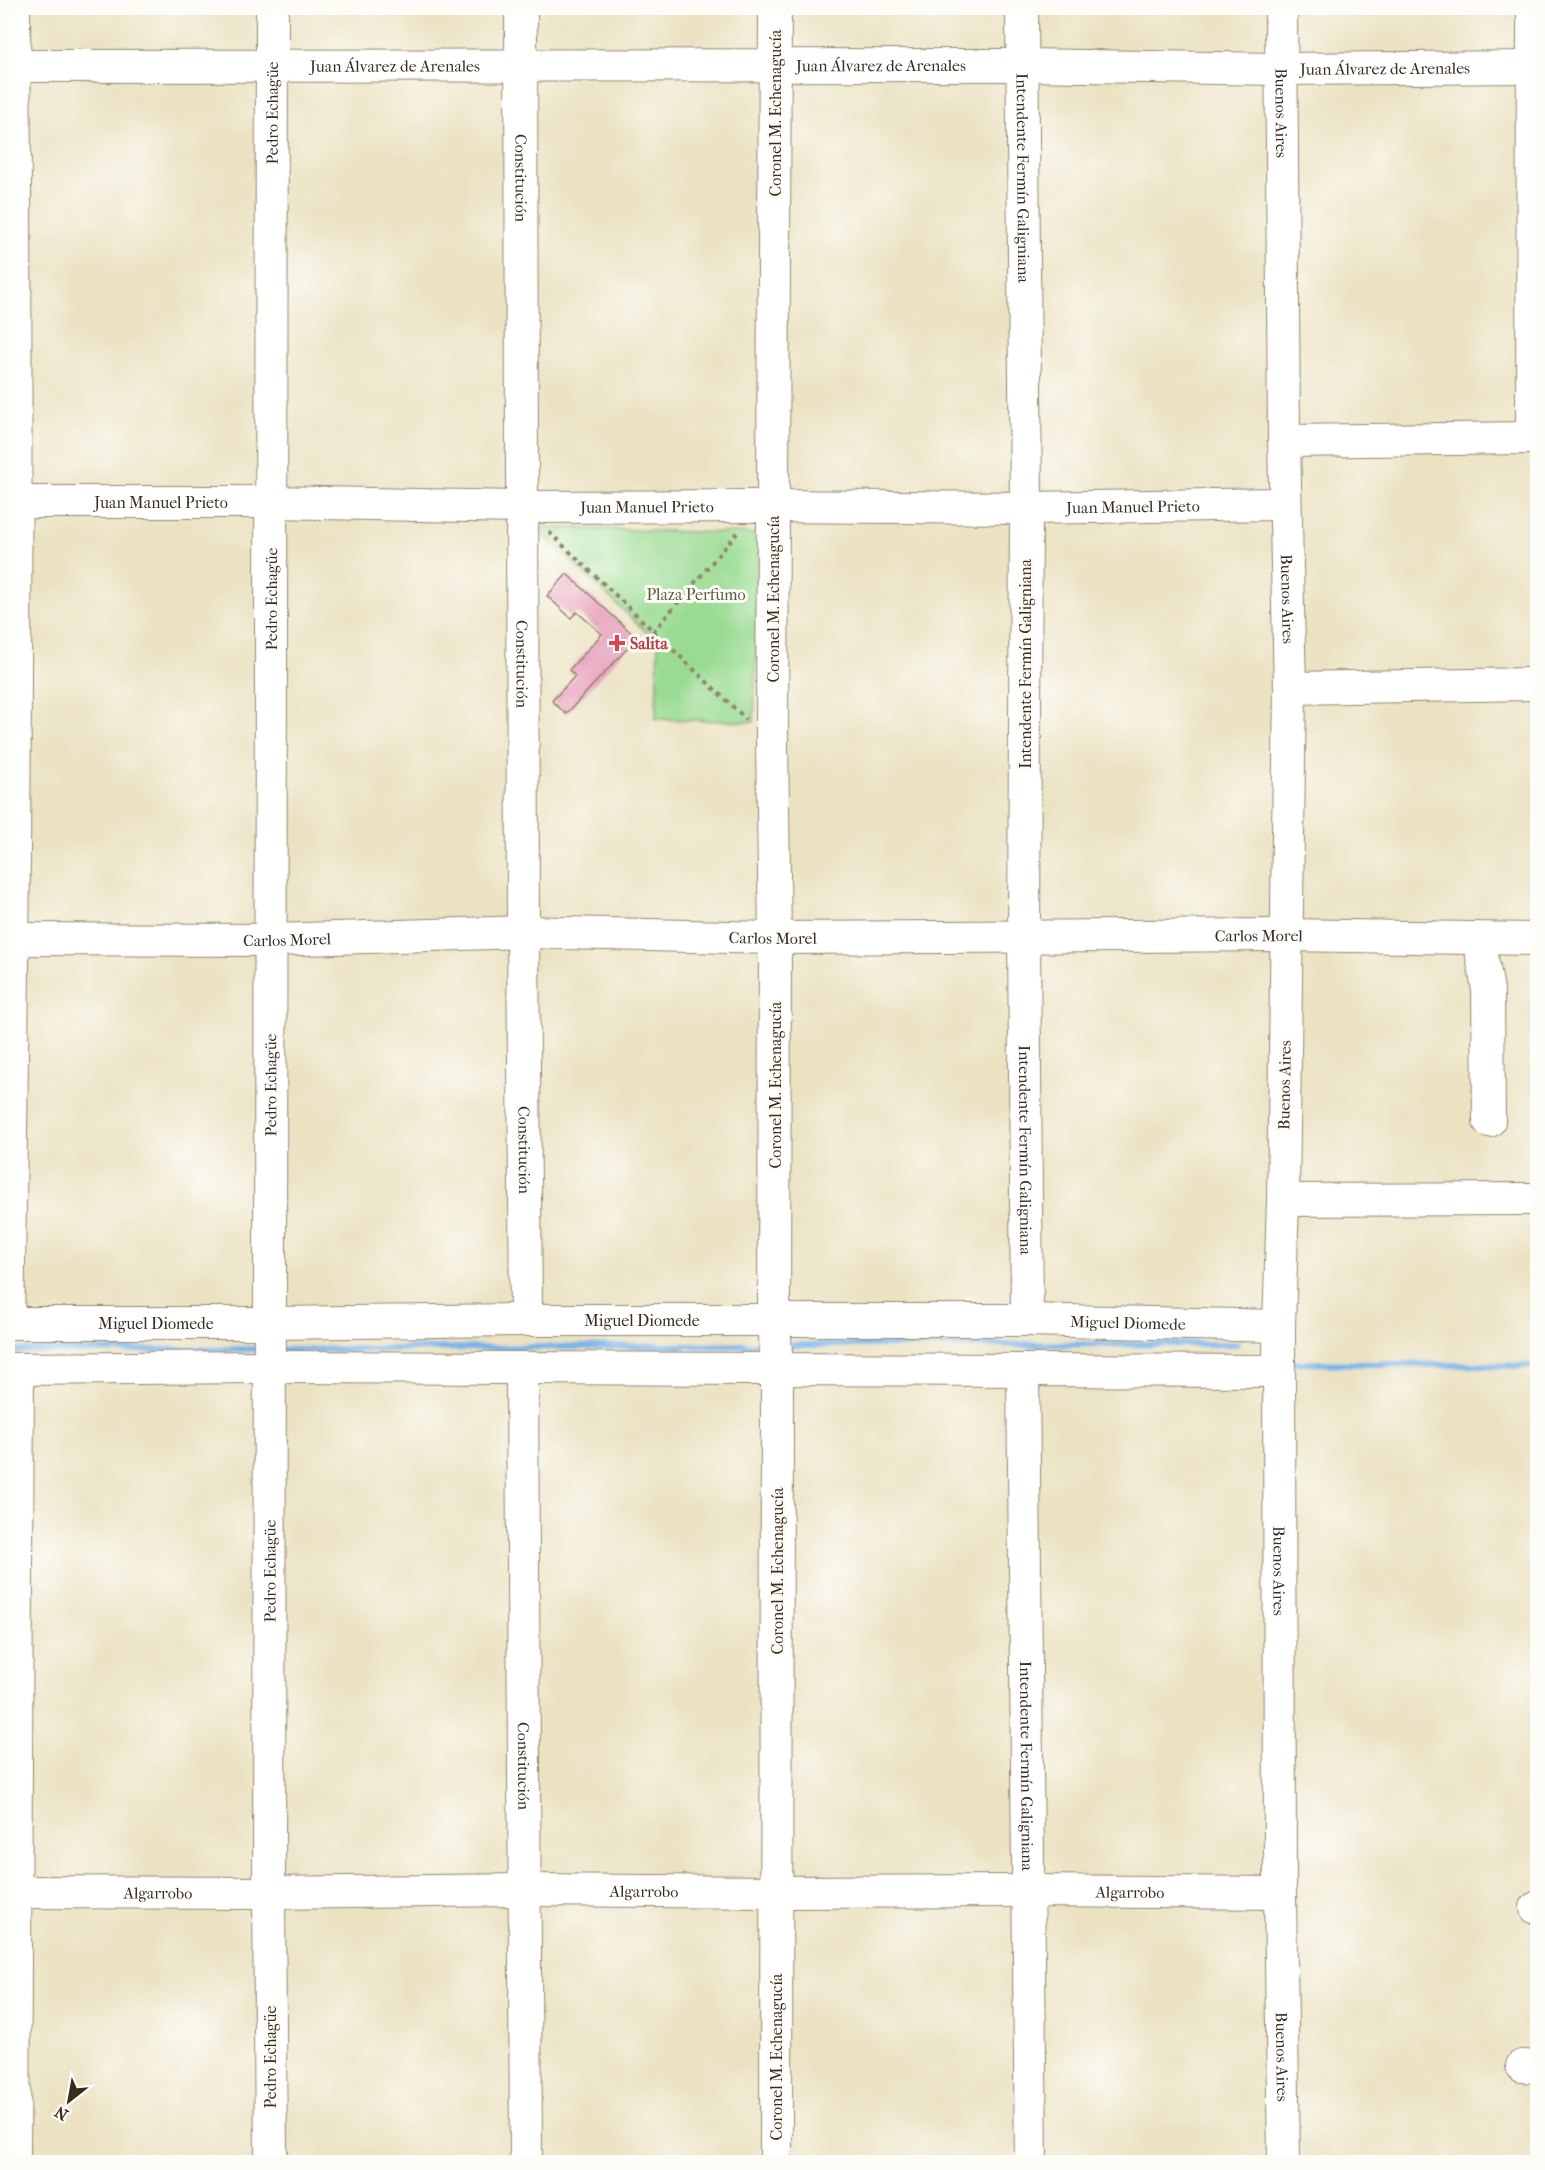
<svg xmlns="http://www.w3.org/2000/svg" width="1545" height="2170" font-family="'IM FELL French Canon',serif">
  <rect width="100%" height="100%" fill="#fdfcf7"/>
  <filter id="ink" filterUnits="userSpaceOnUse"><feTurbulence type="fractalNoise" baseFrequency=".0167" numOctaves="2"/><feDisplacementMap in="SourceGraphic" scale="12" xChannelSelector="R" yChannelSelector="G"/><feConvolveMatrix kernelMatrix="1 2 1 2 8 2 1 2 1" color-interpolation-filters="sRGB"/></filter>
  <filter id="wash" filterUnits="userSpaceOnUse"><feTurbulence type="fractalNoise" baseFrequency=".008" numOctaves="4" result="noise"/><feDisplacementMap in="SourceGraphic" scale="24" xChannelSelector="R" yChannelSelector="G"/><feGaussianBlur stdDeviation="1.35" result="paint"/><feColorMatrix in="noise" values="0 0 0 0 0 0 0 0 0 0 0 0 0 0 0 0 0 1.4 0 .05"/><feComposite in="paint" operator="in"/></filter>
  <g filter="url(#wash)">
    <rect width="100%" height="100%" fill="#ebe2c2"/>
    <!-- green -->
    <path fill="#99db92" stroke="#6a8258" stroke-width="1.5" d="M535,527L760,534L754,722L656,719L658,643Z"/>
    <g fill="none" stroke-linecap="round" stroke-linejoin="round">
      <!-- stream -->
      <path stroke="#78b4ea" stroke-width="6" d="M792,1345L1237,1344
        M283,1350L762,1345
        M8,1351L257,1349
        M1296,1363L1538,1366"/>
    </g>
    <g id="blocks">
      <!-- building -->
      <path fill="#e390b2" d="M567,574L637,638L566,714L552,701L575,676L569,670L602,634L577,612L571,618L547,596Z"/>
    </g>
  </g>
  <g filter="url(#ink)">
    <use href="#blocks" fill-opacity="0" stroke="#938670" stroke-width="1.5"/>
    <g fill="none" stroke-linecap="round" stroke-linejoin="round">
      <!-- minor casing -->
      <g stroke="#938670" stroke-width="34">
        <g id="minor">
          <path id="s1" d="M521,8L523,932L526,1320"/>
          <path d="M775,8L772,744L775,938L774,1320L777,1369L776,2162"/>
          <path id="s2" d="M1022,8L1026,508L1024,937L1027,1320"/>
          <path id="s3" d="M1281,8L1284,441L1290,688L1283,1200L1279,1326L1280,1893L1284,2162"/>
          <path id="s4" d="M8,66L1022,65L1281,69L1538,67"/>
          <path d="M1532,438L1533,8"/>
          <path d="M1284,441L1538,438"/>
          <path id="s5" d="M8,502H272L523,507L761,506L1026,508L1285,504"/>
          <path d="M1290,688L1538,684"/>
          <path id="s6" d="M8,939L271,940L523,932L775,938L1286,935L1538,939"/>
          <path d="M1479,939L1488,990L1489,1121"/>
          <path d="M1283,1200L1538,1199"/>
          <path d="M8,1323C16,885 17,446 14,8"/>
          <path id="s7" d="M8,1323H270L526,1320H1027L1279,1326"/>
          <path id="s8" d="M522,1368L526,2162"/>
          <path d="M8,1369L271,1367L1279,1371"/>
          <path id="s9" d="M1023,1370L1031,2162"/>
          <path id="s10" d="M8,1892L269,1893L526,1890L776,1892L1029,1891L1280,1893"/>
          <path d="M1536,1908H1538"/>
          <path d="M1522,2066L1538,2067"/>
          <path d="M14,2162L18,1369"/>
          <path id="s11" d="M271,2162L269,1893L272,8"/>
        </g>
      </g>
      <!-- path -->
      <path stroke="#938670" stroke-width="4" stroke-dasharray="4.5 4.5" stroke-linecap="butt" d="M549,532L746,719
        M653,632L738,532"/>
      <!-- minor -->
      <use href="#minor" stroke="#fff" stroke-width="32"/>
    </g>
  </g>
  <!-- markers -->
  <path fill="#e0444e" stroke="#fdfcf7" stroke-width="2" d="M614 634h6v6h6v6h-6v6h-6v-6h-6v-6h6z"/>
  <g text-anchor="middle" stroke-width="6" stroke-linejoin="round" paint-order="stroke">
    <!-- street labels -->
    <g font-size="16" fill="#3b2a1e" stroke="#fdfcf7">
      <text dy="6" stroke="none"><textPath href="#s4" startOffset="873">Juan Álvarez de Arenales</textPath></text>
      <text dy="6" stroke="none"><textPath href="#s4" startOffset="387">Juan Álvarez de Arenales</textPath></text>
      <text dy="6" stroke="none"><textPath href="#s4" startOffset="1377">Juan Álvarez de Arenales</textPath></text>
      <text dy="6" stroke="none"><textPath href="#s11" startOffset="2049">Pedro Echagüe</textPath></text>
      <text transform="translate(775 113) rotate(-90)" y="6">Coronel M. Echenagucía</text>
      <text dy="6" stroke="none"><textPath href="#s3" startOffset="105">Buenos Aires</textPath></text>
      <text dy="6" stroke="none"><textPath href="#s1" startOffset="170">Constitución</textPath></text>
      <text dy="6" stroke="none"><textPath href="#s2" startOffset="170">Intendente Fermín Galigniana</textPath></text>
      <text dy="6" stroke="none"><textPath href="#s5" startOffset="153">Juan Manuel Prieto</textPath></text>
      <text dy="6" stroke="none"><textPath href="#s5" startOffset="1125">Juan Manuel Prieto</textPath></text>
      <text dy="6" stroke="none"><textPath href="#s5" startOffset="639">Juan Manuel Prieto</textPath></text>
      <text dy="6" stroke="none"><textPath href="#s11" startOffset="1563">Pedro Echagüe</textPath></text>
      <text transform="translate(773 599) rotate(-90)" y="6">Coronel M. Echenagucía</text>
      <text dy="6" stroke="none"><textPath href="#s3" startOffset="591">Buenos Aires</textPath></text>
      <text dy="6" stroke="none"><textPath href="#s1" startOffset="656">Constitución</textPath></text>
      <text transform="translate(1025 664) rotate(-90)" y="6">Intendente Fermín Galigniana</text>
      <text dy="6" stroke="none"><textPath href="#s6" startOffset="1251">Carlos Morel</textPath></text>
      <text dy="6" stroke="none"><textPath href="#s6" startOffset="765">Carlos Morel</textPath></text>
      <text dy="6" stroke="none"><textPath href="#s6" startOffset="279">Carlos Morel</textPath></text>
      <text dy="6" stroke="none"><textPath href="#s11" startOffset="1077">Pedro Echagüe</textPath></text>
      <text transform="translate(775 1085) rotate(-90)" y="6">Coronel M. Echenagucía</text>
      <text transform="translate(1284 1085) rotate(-89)" y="6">Buenos Aires</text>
      <text dy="6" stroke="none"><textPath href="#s1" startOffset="1142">Constitución</textPath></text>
      <text dy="6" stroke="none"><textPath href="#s2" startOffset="1142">Intendente Fermín Galigniana</textPath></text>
      <text dy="6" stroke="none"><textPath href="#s7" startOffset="634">Miguel Diomede</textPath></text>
      <text dy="6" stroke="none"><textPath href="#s7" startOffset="1120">Miguel Diomede</textPath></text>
      <text dy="6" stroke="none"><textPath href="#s7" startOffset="148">Miguel Diomede</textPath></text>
      <text dy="6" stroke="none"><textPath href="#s11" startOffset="591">Pedro Echagüe</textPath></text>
      <text transform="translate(777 1571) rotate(-90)" y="6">Coronel M. Echenagucía</text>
      <text dy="6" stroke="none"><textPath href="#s3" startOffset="1563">Buenos Aires</textPath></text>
      <text dy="6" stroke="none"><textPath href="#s8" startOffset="398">Constitución</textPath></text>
      <text dy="6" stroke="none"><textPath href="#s9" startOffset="396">Intendente Fermín Galigniana</textPath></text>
      <text dy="6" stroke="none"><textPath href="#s10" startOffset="636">Algarrobo</textPath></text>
      <text dy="6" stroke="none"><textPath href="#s10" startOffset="1122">Algarrobo</textPath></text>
      <text dy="6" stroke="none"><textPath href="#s10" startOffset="150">Algarrobo</textPath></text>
      <text transform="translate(270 2057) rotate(-90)" y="6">Pedro Echagüe</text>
      <text transform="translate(776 2057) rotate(-90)" y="6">Coronel M. Echenagucía</text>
      <text dy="6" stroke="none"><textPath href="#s3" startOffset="2049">Buenos Aires</textPath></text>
    </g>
    <!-- park labels -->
    <g font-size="16" fill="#575f41" stroke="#fdfcf7">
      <text x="696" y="600">Plaza Perfumo</text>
    </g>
    <!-- health labels -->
    <g font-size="16" font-weight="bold" fill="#be3a42" stroke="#fdfcf7" text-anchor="start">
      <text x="630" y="649">Salita</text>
    </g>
  </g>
  <!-- margin -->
  <rect width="1545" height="2170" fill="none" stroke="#fdfcf7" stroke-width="30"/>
  <!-- north arrow -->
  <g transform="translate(69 2101) rotate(211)" stroke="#fdfcf7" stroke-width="4.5" paint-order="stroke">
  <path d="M0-4.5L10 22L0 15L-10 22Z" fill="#3b2a1e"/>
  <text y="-9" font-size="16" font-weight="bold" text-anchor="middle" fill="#3b2a1e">N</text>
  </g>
</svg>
